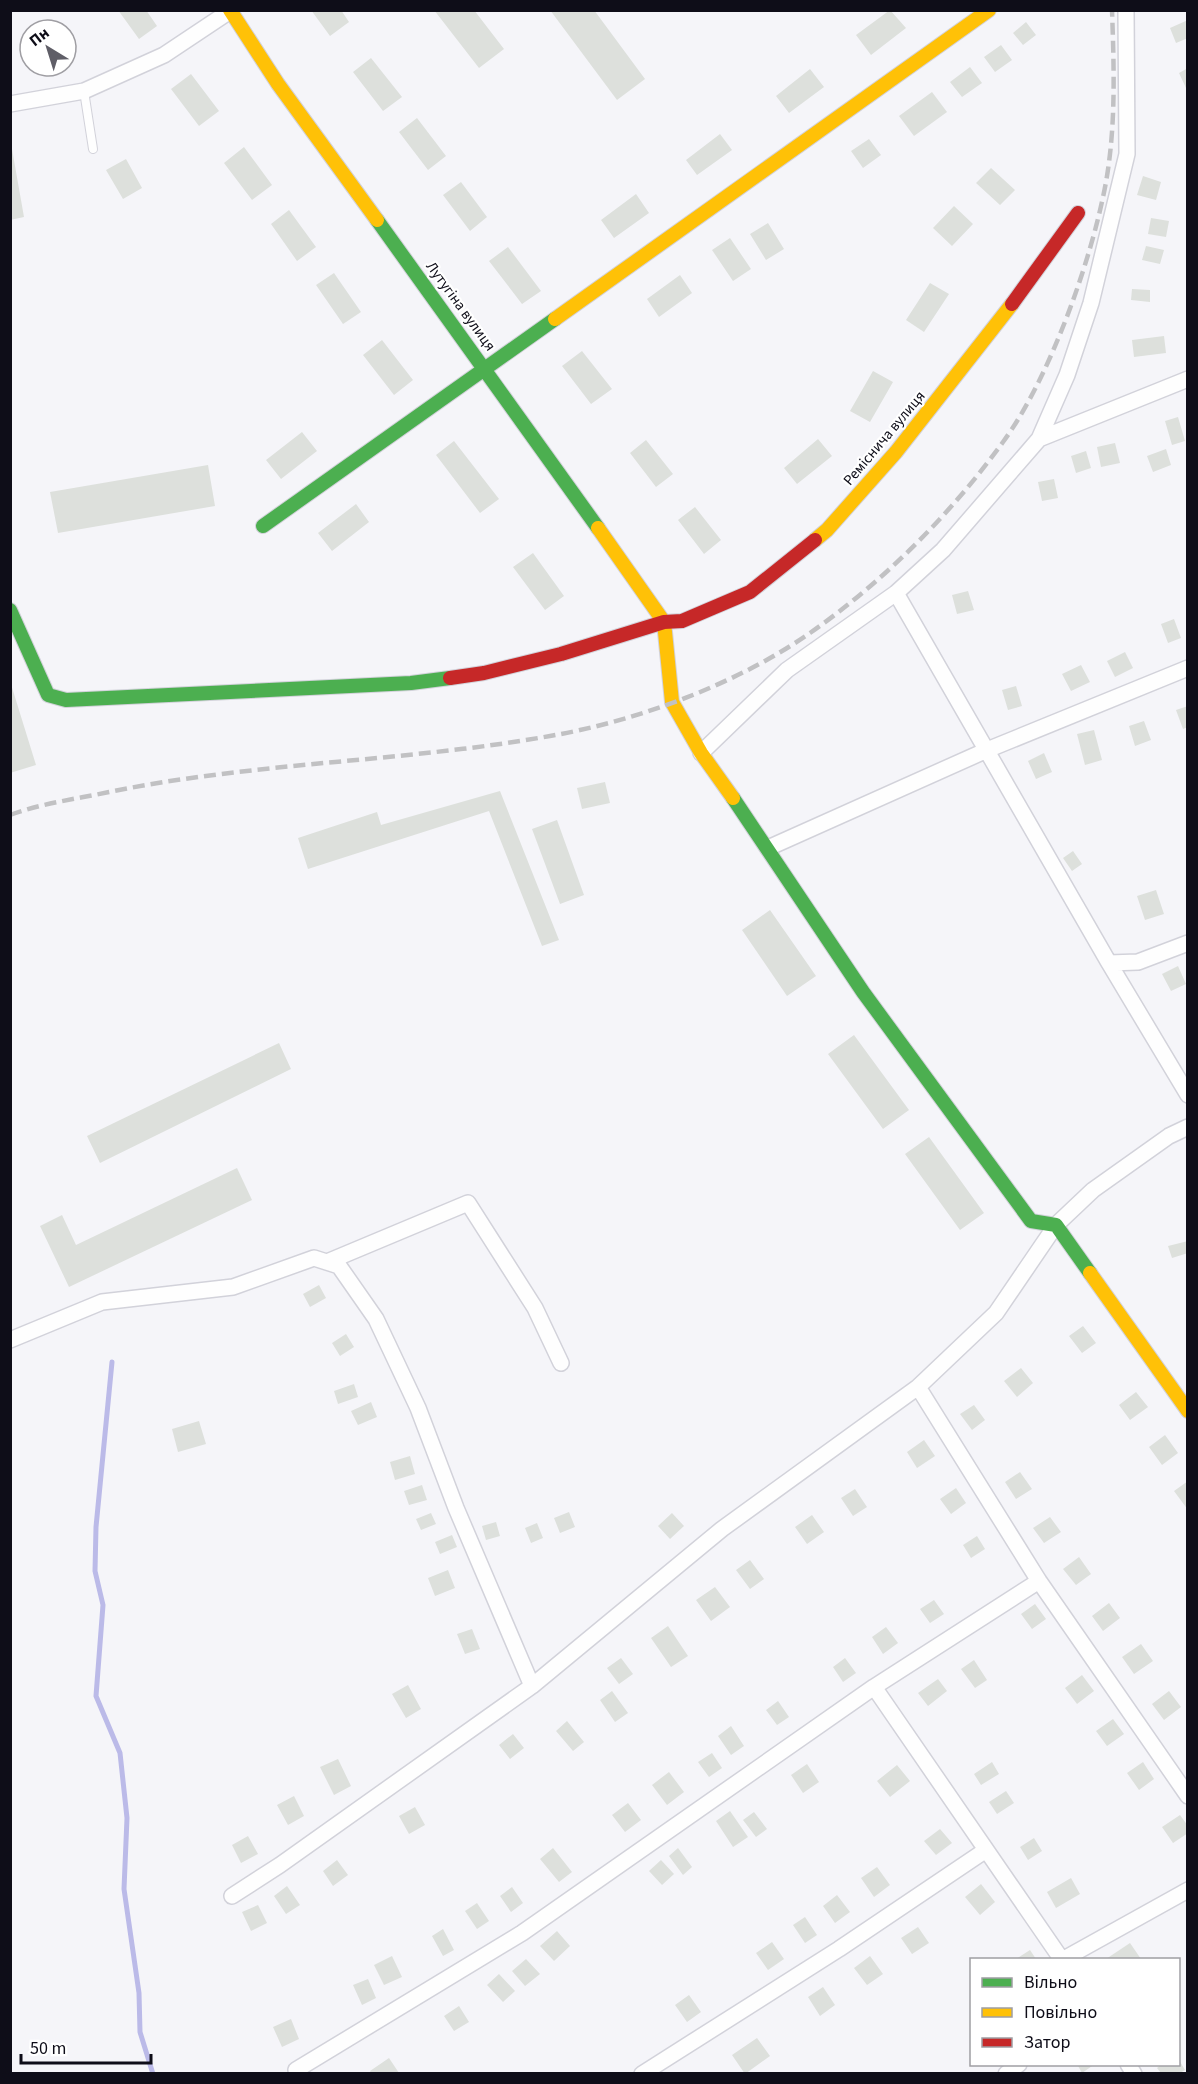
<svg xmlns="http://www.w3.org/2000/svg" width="1198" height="2084" font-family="'Source Sans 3',sans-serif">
  <rect width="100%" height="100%" fill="#f5f5f9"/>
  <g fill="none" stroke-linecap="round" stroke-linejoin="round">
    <!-- stream -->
    <path stroke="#bbbae8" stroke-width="5" d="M112,1362L96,1527L95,1571L103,1605L96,1696L120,1753L127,1818L124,1889L139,1993L140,2032L153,2074"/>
  </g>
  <!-- building -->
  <path fill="#dde0dc" d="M118,10H146L157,26L139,39Z
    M311,10H341L349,22L330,36Z
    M434,10H474L504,49L479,68Z
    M550,10H594L645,79L617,100Z
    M890,10L906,28L871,55L856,35Z
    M1188,20V38L1176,43L1170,28Z
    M1026,22L1036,35L1023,45L1013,33Z
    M1001,45L1012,60L995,72L984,57Z
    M371,58L402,97L383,111L353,72Z
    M970,67L982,83L962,97L950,82Z
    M1188,68V87L1186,88L1179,73Z
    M810,69L824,87L789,113L776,96Z
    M191,74L219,111L199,126L171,89Z
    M932,92L947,112L914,136L899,116Z
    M417,118L446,156L428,170L399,132Z
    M720,134L732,150L697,175L686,160Z
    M869,139L881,155L863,168L851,151Z
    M244,147L272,185L252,200L224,163Z
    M12,149L24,217L10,220V150Z
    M126,159L142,188L123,199L106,170Z
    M991,168L1015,190L1000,205L976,183Z
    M1143,176L1161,182L1156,200L1137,195Z
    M461,182L487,217L470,231L443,195Z
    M636,194L649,213L614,238L601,220Z
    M954,206L973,224L952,246L933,228Z
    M289,210L316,247L297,261L271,224Z
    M1151,218L1169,221L1166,237L1148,234Z
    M768,223L784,249L766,260L750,234Z
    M730,238L751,269L733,281L712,250Z
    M1146,246L1164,250L1160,264L1142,260Z
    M508,247L541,291L522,304L489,261Z
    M334,273L361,312L343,324L316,285Z
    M680,275L692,293L659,317L647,299Z
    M930,283L949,294L924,332L906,320Z
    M1132,289L1150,290V302L1131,300Z
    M1164,336L1166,353L1134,357L1132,340Z
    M382,340L413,380L394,395L363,355Z
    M582,351L612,389L591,404L562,366Z
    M873,371L893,382L870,422L850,411Z
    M1178,417L1185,441L1172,445L1165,421Z
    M302,432L317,451L281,479L266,460Z
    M818,439L832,456L797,484L784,468Z
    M646,440L673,474L656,487L630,453Z
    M454,441L499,499L480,513L436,455Z
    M1115,443L1120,463L1101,467L1097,447Z
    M1166,449L1171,465L1153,472L1147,456Z
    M1086,451L1091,468L1076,473L1071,456Z
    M208,465L215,506L58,533L50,492Z
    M1054,479L1058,498L1042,501L1038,482Z
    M356,504L369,522L332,551L318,533Z
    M695,507L721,540L704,554L678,520Z
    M533,553L564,596L545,610L513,567Z
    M968,591L974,610L957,614L952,595Z
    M1174,619L1181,638L1168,643L1161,624Z
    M1125,652L1133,668L1115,677L1107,661Z
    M1081,665L1090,682L1071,691L1062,674Z
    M10,681L36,765L10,773Z
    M1016,686L1022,706L1008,710L1002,690Z
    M1188,706V727L1183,729L1176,710Z
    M1144,721L1151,740L1135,746L1129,726Z
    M1094,730L1102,760L1085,765L1077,734Z
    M1044,753L1052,772L1036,779L1028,761Z
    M605,782L610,803L582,809L577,788Z
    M500,791L559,940L542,946L489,811L308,869L298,838L377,812L381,825Z
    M557,820L584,895L560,904L532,829Z
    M1073,851L1082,864L1072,871L1063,858Z
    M1156,890L1164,914L1145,920L1137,896Z
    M770,910L816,976L787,996L742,930Z
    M1178,966L1186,984L1171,991L1162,974Z
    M854,1035L909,1110L883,1129L828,1054Z
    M279,1043L291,1069L100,1163L87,1136Z
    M929,1137L984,1213L960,1230L905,1154Z
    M237,1168L252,1200L69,1287L40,1226L62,1215L76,1245Z
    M1188,1241V1253L1172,1258L1168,1246Z
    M319,1285L326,1298L310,1307L303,1294Z
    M1083,1326L1096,1343L1082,1353L1069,1336Z
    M346,1334L354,1347L340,1356L332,1343Z
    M1021,1368L1033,1383L1017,1397L1004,1381Z
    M354,1384L358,1397L338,1404L334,1391Z
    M1136,1392L1148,1407L1130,1420L1119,1405Z
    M371,1402L377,1417L358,1425L351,1411Z
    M974,1405L985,1420L972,1430L960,1414Z
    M199,1421L206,1444L178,1452L172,1429Z
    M1165,1435L1178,1453L1162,1465L1149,1447Z
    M924,1440L935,1456L917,1468L907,1452Z
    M410,1456L415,1474L395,1480L390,1462Z
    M1020,1472L1032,1489L1016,1499L1005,1482Z
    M1188,1481V1510L1174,1491Z
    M422,1485L427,1500L409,1505L404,1491Z
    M956,1488L966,1503L951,1514L940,1499Z
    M855,1489L867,1507L853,1516L841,1498Z
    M569,1512L575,1527L560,1533L554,1518Z
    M431,1513L436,1524L421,1530L416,1519Z
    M672,1513L684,1526L670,1539L658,1526Z
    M812,1515L824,1532L807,1544L795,1527Z
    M1050,1517L1061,1532L1044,1543L1033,1528Z
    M496,1522L500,1536L486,1540L482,1526Z
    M537,1523L543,1538L531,1543L525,1528Z
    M452,1535L457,1547L440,1554L435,1542Z
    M977,1536L985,1549L971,1558L963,1545Z
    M1079,1557L1091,1574L1076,1585L1063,1569Z
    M750,1560L764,1579L750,1589L736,1570Z
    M448,1570L455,1588L435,1596L428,1578Z
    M715,1587L730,1607L711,1621L696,1600Z
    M934,1600L944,1614L930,1623L920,1609Z
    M1109,1603L1120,1618L1103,1631L1092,1616Z
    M1035,1604L1046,1619L1032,1629L1021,1614Z
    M668,1626L688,1656L671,1667L651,1638Z
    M886,1627L898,1643L883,1654L872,1637Z
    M472,1629L480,1649L465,1654L457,1634Z
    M1141,1644L1153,1661L1134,1674L1122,1657Z
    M621,1658L633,1674L619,1684L607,1668Z
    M845,1658L856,1673L843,1682L833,1667Z
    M974,1660L987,1680L975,1688L961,1669Z
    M1082,1675L1094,1691L1077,1704L1065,1688Z
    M938,1679L947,1691L928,1706L918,1693Z
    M408,1685L421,1709L406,1718L392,1694Z
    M612,1691L628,1713L615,1722L600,1700Z
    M1169,1691L1181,1707L1164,1720L1152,1704Z
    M778,1701L789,1717L777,1725L766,1710Z
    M1113,1719L1124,1734L1107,1746L1096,1731Z
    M567,1721L584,1742L573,1751L556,1731Z
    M731,1726L744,1746L731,1755L718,1736Z
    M513,1734L524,1748L510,1759L499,1745Z
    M712,1753L722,1768L709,1777L698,1762Z
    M338,1759L351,1786L334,1795L320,1767Z
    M992,1762L999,1774L981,1785L974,1774Z
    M1143,1762L1154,1779L1139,1790L1127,1773Z
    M807,1764L819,1782L803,1793L791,1775Z
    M897,1765L910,1781L890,1797L877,1781Z
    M669,1772L684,1792L667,1805L652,1785Z
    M1006,1791L1014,1803L997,1814L989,1802Z
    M294,1796L304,1816L288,1825L277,1805Z
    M628,1803L641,1820L625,1832L612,1815Z
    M415,1807L425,1825L409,1834L399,1816Z
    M730,1811L748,1837L733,1847L716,1821Z
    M754,1812L767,1829L756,1837L743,1820Z
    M1180,1815L1188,1826V1833L1173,1843L1162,1827Z
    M940,1829L952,1843L936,1855L924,1841Z
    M248,1836L258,1854L241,1863L232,1845Z
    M1034,1838L1042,1851L1028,1860L1020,1847Z
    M553,1848L572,1872L559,1882L540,1859Z
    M678,1848L692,1867L683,1875L669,1856Z
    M337,1860L348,1875L333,1886L323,1871Z
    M661,1860L674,1874L662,1885L649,1871Z
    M877,1867L890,1885L874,1897L861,1878Z
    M1071,1878L1080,1894L1056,1908L1047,1892Z
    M981,1884L995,1902L980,1915L965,1897Z
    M287,1886L300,1905L286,1914L274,1896Z
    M512,1887L523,1903L511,1912L500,1896Z
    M837,1895L850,1912L835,1923L823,1906Z
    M477,1903L489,1921L477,1929L465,1911Z
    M258,1905L267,1923L251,1931L242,1912Z
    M805,1917L817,1935L805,1943L793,1925Z
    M918,1927L929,1943L912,1954L901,1938Z
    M443,1929L454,1950L443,1956L432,1936Z
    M557,1931L570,1946L554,1961L540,1946Z
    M772,1942L784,1959L768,1970L756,1953Z
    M1130,1943L1141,1959H1106Z
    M1030,1950L1036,1959H1016Z
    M392,1956L402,1977L384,1985L374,1965Z
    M870,1956L883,1974L867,1985L854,1968Z
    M526,1959L540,1974L525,1986L512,1971Z
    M499,1974L515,1991L503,2002L487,1985Z
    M368,1979L376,1998L362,2005L353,1985Z
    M823,1987L835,2005L820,2016L808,1997Z
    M689,1995L701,2012L687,2022L675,2005Z
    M459,2006L469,2022L454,2031L444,2016Z
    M291,2019L299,2039L282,2047L273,2027Z
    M757,2038L770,2056L745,2074L732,2055Z
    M389,2058L399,2073H371L370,2071Z
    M1179,2060L1185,2070L1180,2073H1161L1157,2068L1162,2064H1178Z
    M1077,2064H1095L1082,2073Z"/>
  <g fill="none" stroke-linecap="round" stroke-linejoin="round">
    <!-- lane casing -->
    <g stroke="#d2d2da" stroke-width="10">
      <path id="lane" d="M84,91L93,149"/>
    </g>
    <!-- street casing -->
    <g stroke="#d2d2da" stroke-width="18">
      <path id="street" d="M1126,10L1127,154L1091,303L1067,375L1039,439L943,550L896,593L1109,963L1138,962L1188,943
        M10,104L84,91L164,55L230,11
        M1039,439L1188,379
        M701,753L787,670L896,593
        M768,848L987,750L1188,668
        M1109,963L1188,1095
        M1188,1127L1169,1136L1093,1190L1056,1225L996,1313L918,1387L1039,1581L1188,1796
        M327,1262L468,1203L535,1308L561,1363
        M10,1340L102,1302L233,1287L314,1258L339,1266L376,1319L418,1408L456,1508L532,1686
        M874,1687L1062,1960
        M232,1896L280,1865L532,1686L722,1529L918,1387
        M1062,1960L1188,1890
        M1128,2064L1134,2074
        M296,2070L522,1933L874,1687L1039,1581
        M642,2074L839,1949L986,1850
        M1006,2074L1019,2064"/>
    </g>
    <!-- fast casing -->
    <g stroke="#d2d2da" stroke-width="16">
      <path id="fast" d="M377,220L598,528
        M263,526L555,319
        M10,610L48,695L66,700L411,683L450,678
        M733,798L863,992L1031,1221L1056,1225L1090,1273"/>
    </g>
    <!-- slow casing -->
    <g stroke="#d2d2da" stroke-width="16">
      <path id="slow" d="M230,10L278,84L377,220
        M555,319L989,10
        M598,528L664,622L672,702L701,753L733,798
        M815,540L827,530L896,452L1012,304
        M1090,1273L1188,1411"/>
    </g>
    <!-- jam casing -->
    <g stroke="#d2d2da" stroke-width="16">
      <path id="jam" d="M1012,304L1078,213
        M450,678L484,673L561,654L664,622L682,621L750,592L815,540"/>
    </g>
    <!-- lane -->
    <use href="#lane" stroke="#fefefe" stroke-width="8"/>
    <!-- street -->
    <use href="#street" stroke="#fefefe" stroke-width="15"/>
    <!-- fast -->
    <use href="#fast" stroke="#4caf50" stroke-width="14"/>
    <!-- slow -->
    <use href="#slow" stroke="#ffc107" stroke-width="14"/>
    <!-- jam -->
    <use href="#jam" stroke="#c62828" stroke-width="14"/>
    <!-- rail -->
    <path stroke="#c1c1c3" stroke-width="4.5" stroke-dasharray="12 6" stroke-linecap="butt" d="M10,815C43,803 76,799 109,792C255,762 404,762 550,736C637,721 737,684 810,633C883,582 951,514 1003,442C1050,378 1092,259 1106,182C1116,125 1114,68 1112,10"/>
  </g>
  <g text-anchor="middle" stroke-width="4.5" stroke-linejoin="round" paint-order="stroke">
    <!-- street labels -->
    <g font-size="15" fill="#0e0d18" stroke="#fff">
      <text transform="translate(461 306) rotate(54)" y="5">Лутугіна вулиця</text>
      <text transform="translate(884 438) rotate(-50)" y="5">Реміснича вулиця</text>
    </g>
  </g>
  <!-- border -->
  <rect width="1198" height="2084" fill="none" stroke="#0e0d18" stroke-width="24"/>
  <!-- legend -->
  <rect x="970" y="1958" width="210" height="108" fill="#ffffff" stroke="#9f9ea3" stroke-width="1.5"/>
  <rect x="982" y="1978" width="30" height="9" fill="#4caf50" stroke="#9f9ea3" stroke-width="1.5"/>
  <text x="1024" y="1988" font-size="18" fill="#0e0d18">Вільно</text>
  <rect x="982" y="2008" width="30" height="9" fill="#ffc107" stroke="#9f9ea3" stroke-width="1.5"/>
  <text x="1024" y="2018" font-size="18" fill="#0e0d18">Повільно</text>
  <rect x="982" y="2038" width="30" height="9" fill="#c62828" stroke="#9f9ea3" stroke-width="1.5"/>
  <text x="1024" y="2048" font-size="18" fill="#0e0d18">Затор</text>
  <!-- north arrow -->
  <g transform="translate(48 48) rotate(322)"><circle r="28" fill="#ffffff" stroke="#9f9ea3" stroke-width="1.5"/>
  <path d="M0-4.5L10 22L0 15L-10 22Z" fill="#5f5e67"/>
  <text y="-9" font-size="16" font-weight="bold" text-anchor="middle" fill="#0e0d18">Пн</text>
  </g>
  <!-- scale -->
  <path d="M21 2054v9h130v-9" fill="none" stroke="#0e0d18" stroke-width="3"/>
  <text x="30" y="2054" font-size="18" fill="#0e0d18" stroke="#ffffff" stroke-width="4.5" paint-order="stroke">50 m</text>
</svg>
